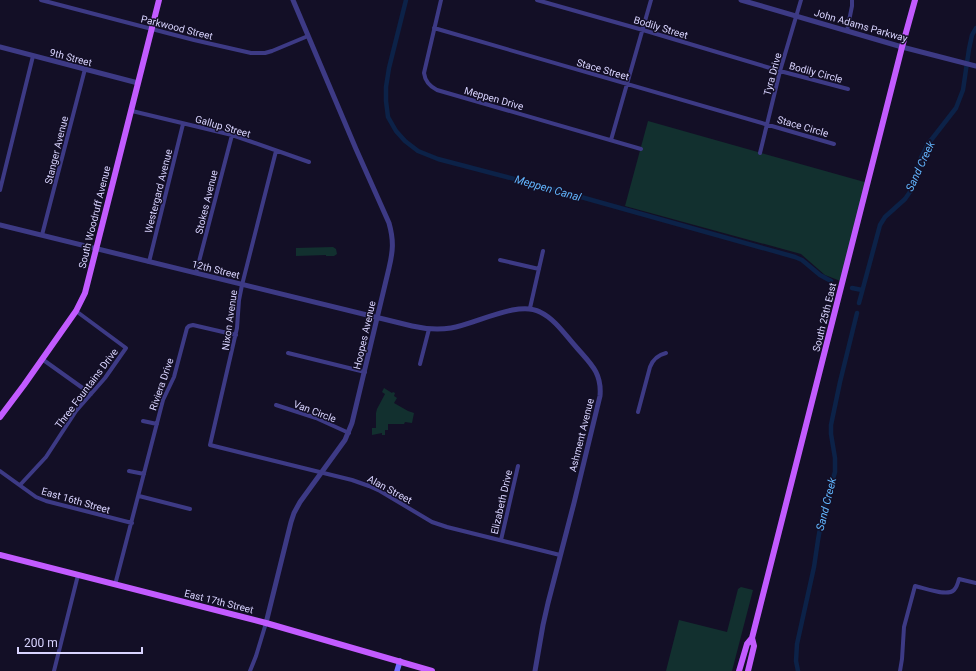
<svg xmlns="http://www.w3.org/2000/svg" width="976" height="671" font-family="Roboto,sans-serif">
  <rect width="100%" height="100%" fill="#130f26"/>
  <!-- green -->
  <path fill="#12302f" d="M648,121L868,183L843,282L825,275L801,254L625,206Z
    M333,247L336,249L337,254L334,256H326V255L296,256V248Z
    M384,388L392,393L393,392L395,393L394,396L397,398L394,403L408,411L414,413L412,423L405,422L404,424H388V430H385V435H382V433L372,435V428H376V413L377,409L385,394L382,392Z
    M741,587L753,590L732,671H666L679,620L727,632L738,589Z"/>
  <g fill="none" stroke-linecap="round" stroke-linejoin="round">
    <!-- canal -->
    <path stroke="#0c2248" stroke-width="4.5" d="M406,0L389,68L386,87V101L388,117L396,131L405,141L418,151L438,159L549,188L795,257L802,260L820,275L831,281
      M852,288L862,290
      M859,303L880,225L885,217L905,199L912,189L921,158L928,144L956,108L963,90L969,49L972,35L976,28
      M798,671L796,661L797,644L814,567L818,540L823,512L835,472V458L831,434V425L840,382L857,313"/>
    <!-- minor -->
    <path stroke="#3d3a85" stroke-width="4" d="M41,0L194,40L251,53H265L272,51L308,36
      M441,0L424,73C425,81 429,86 437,90L641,149
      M537,0L643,30L780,71L848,89
      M434,28L834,144
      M847,31L852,6V0
      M132,111L232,135L309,162
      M611,140L651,0
      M276,151L242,285L239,300L237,328L210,445L352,480L369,486L380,491L432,522L447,527L560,555
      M760,153L780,71L801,0
      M0,190L33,56
      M42,235L85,69
      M500,260L539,269
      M149,262L183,124
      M196,273L232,135
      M530,308L543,251
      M288,353L365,372
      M42,359L91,394
      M420,364L429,329
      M276,405L316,418L349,433
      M638,412L650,367C653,359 658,355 666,353
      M143,421L157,424
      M0,471L36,497L46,501L132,523
      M129,471L144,474
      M20,485L46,457L76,411L105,378L126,348L76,311
      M139,496L190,509
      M501,540L518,466
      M115,585L163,400L174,377L187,328L189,326L193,325L236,335
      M54,671L78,575
      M250,671L256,656L266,623
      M900,671L902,659L904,627L915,586C924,588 947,597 954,590C957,587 958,583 959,579L976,583"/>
    <!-- tertiary -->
    <path stroke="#3d3a85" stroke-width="5" d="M741,0L902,47L976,66
      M0,47L138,83
      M0,225L412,326C425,329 438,330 451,328C476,324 518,300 540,312C555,319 566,336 577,348C591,364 602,373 600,396L574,503L548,603L543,625L535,671
      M266,623L291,522L294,513L300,502L345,440L352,423L389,268C393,251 394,241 389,223L356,149L293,0"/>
    <!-- secondary -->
    <path stroke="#6f6bff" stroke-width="5.5" d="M397,671L400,661"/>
    <!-- primary -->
    <path stroke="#c25bff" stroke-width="6" d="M0,417L24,385L76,311L85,293L159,0
      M0,555L266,623L432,671
      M739,671L747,644L752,638L902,47L915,0
      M748,671L754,646L752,638"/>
  </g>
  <g text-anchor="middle" stroke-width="3" stroke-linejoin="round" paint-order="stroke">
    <!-- street labels -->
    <g font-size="10" fill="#d9d4ff" stroke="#130f26">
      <text transform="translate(861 25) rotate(16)" y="4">John Adams Parkway</text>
      <text transform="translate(177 27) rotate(14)" y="4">Parkwood Street</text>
      <text transform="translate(661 27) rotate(17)" y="4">Bodily Street</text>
      <text transform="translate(71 57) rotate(15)" y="4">9th Street</text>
      <text transform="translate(603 69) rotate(16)" y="4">Stace Street</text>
      <text transform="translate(816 72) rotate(15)" y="4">Bodily Circle</text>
      <text transform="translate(772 74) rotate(-75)" y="4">Tyra Drive</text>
      <text transform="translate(494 98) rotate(16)" y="4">Meppen Drive</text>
      <text transform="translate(223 126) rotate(16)" y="4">Gallup Street</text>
      <text transform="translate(803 126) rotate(16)" y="4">Stace Circle</text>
      <text transform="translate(56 150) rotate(-76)" y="4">Stanger Avenue</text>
      <text transform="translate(158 191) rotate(-76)" y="4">Westergard Avenue</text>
      <text transform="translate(206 202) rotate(-76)" y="4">Stokes Avenue</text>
      <text transform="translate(94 217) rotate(-76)" y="4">South Woodruff Avenue</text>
      <text transform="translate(216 269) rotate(14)" y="4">12th Street</text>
      <text transform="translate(824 317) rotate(-76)" y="4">South 25th East</text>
      <text transform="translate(229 320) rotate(-82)" y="4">Nixon Avenue</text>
      <text transform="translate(364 335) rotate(-77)" y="4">Hoopes Avenue</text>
      <text transform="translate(161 384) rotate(-71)" y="4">Riviera Drive</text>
      <text transform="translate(86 388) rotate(-53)" y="4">Three Fountains Drive</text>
      <text transform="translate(315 411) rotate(21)" y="4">Van Circle</text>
      <text transform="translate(581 435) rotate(-76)" y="4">Ashment Avenue</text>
      <text transform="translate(390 489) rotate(28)" y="4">Alan Street</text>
      <text transform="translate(76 500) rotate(16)" y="4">East 16th Street</text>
      <text transform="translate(501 502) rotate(-77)" y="4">Elizabeth Drive</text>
      <text transform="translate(219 601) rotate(14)" y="4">East 17th Street</text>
    </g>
    <!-- water labels -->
    <g font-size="11" font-style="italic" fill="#62b6ff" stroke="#130f26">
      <text transform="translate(920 166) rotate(-65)" y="4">Sand Creek</text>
      <text transform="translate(548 188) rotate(16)" y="4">Meppen Canal</text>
      <text transform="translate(826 504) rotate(-76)" y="4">Sand Creek</text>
    </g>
  </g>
  <!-- scale -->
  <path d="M18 647v6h124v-6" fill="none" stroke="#d9d4ff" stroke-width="2"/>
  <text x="24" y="647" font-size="12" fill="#d9d4ff" stroke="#130f26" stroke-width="3" paint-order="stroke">200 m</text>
</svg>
